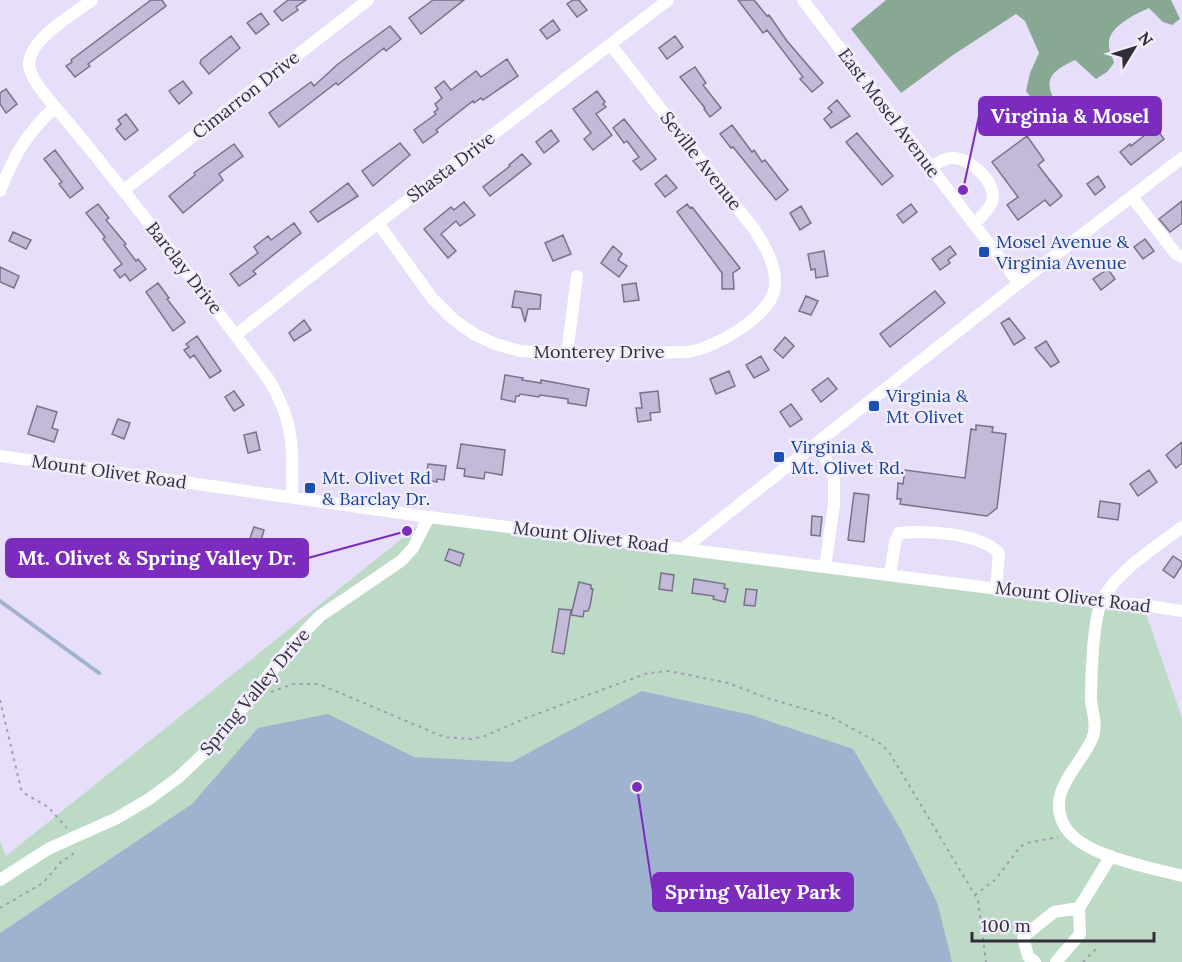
<svg xmlns="http://www.w3.org/2000/svg" width="1182" height="962" font-family="Lora,serif">
  <rect width="100%" height="100%" fill="#e7defa"/>
  <!-- green -->
  <path fill="#bddac7" d="M429,517L1143,605L1182,718V962H0V841L6,856Z"/>
  <!-- forest -->
  <path fill="#88a894" d="M886,0H1171L1180,19L1172,25L1163,22L1149,8C1136,14 1109,26 1109,43C1108,49 1113,57 1114,63L1107,72L1096,79L1075,60C1047,73 1042,82 1060,109L1054,117L1040,110L1026,91L1030,73L1039,53L1025,21L1016,14L953,55L901,93L851,29Z"/>
  <!-- water -->
  <path fill="#9fb3cf" d="M642,691L751,715L853,749L901,830L937,902L952,962H0V933L192,804L258,728L328,714L414,757L512,762Z"/>
  <g fill="none" stroke-linecap="round" stroke-linejoin="round">
    <!-- stream -->
    <path stroke="#9fb3cf" stroke-width="4" d="M0,601L99,673"/>
  </g>
  <!-- building -->
  <path fill="#c3b9d9" stroke="#7a728b" stroke-width="1.5" d="M151,0H162L166,6L88,64L90,66L75,77L66,66L72,62L71,60Z
    M288,0H306L296,7L298,10L282,21L274,11Z
    M433,0H464L421,34L409,18Z
    M573,0H579L587,10L577,17L567,4Z
    M738,0H754L767,16L769,15L787,41L823,83L812,92L800,79L803,77L767,30L763,33Z
    M261,13L269,24L256,34L247,23Z
    M553,20L560,30L547,39L540,30Z
    M390,26L401,39L386,51L384,48L338,85L336,83L279,127L269,113L311,82L314,86L338,64Z
    M231,36L240,48L209,74L200,63L201,60Z
    M675,36L683,47L667,59L659,48Z
    M507,59L518,76L483,100L481,98L474,103L473,101L436,130L438,132L423,143L414,130L436,114L434,112L438,109L435,104L442,98L435,88L444,81L451,90L476,71L481,77Z
    M695,67L706,83L703,85L721,108L710,117L704,109L705,108L680,77Z
    M183,81L192,93L179,104L169,91Z
    M6,89L17,104L6,113L0,104V93Z
    M597,91L605,102L603,104L606,107L596,114L612,135L593,150L584,139L591,133L573,109Z
    M837,100L850,116L831,128L824,119L832,112L828,108Z
    M126,114L138,130L125,140L116,129L121,124L118,120Z
    M624,119L656,159L641,170L633,161L639,157L627,141L624,143L613,128Z
    M732,125L752,152L754,150L762,162L765,160L788,190L776,200L733,147L731,148L720,134Z
    M1155,127L1164,139L1131,165L1120,152L1130,144L1131,146Z
    M551,130L559,141L544,153L536,142Z
    M857,133L893,176L882,185L846,142Z
    M1027,136L1044,160L1038,165L1062,196L1050,206L1045,200L1018,220L1007,205L1018,197L992,162Z
    M400,143L410,155L373,186L362,171Z
    M234,144L243,156L219,174L223,180L183,213L169,196L195,175L194,173Z
    M55,150L83,188L70,198L59,184L62,182L44,159Z
    M522,154L531,164L490,196L483,187L510,166L509,165Z
    M666,175L677,188L665,197L655,184Z
    M1098,176L1105,187L1095,195L1087,184Z
    M348,183L358,196L318,222L310,212Z
    M1182,201V223L1170,232L1159,219Z
    M464,202L475,215L460,226L456,221L441,234L456,251L448,258L424,229L451,207L454,210Z
    M98,204L109,218L106,220L126,244L124,245L136,261L138,259L146,269L130,281L125,274L120,278L114,270L122,264L103,239L105,237L86,213Z
    M687,204L690,208L692,207L740,268L733,273L734,289H722V273L677,212Z
    M911,204L917,212L903,223L897,215Z
    M801,206L811,223L800,230L790,213Z
    M294,223L301,233L253,271L256,274L239,286L230,274L258,253L254,247L268,236L271,240Z
    M13,232L31,240L26,249L9,241Z
    M563,235L571,254L553,261L545,243Z
    M1145,239L1154,251L1143,259L1134,247Z
    M613,246L622,254L618,260L627,266L619,277L601,263Z
    M950,246L956,254L948,260L950,263L940,270L932,259Z
    M824,251L828,276L816,278L815,269L811,270L808,254Z
    M0,267L19,276L14,288L0,282Z
    M1108,269L1115,279L1101,290L1093,279Z
    M158,283L169,298L167,299L185,322L173,331L146,292Z
    M636,283L639,300L624,302L622,285Z
    M515,291L541,295L540,309H528L525,322L521,308L512,307Z
    M935,291L945,303L890,347L880,334Z
    M806,296L818,301L811,315L799,311Z
    M1009,318L1025,338L1014,345L1001,323Z
    M304,320L311,330L294,341L289,333Z
    M197,336L221,371L210,378L194,355L190,358L184,350L189,347L186,344Z
    M785,337L794,346L783,358L774,350Z
    M1046,341L1059,362L1051,367L1035,348Z
    M761,356L769,370L754,378L746,365Z
    M729,371L735,386L716,394L710,379Z
    M505,375L523,378L522,380L541,383V380L589,389L586,406L568,403V399L540,395L539,397L520,394L519,396H516L515,402L501,399Z
    M828,378L837,389L821,402L812,390Z
    M234,391L244,405L234,411L225,397Z
    M658,391L660,412L650,413L651,420L638,422L636,408H642L640,393Z
    M791,404L802,419L790,427L780,412Z
    M37,406L57,412L52,428L58,430L54,442L28,434Z
    M118,419L130,423L124,439L112,434Z
    M976,425L993,427L992,432L1006,434L997,508L987,516L900,504L901,499H897L898,483L903,484L905,470L965,478L971,429L976,430Z
    M256,432L260,450L248,453L244,435Z
    M1182,442V463L1176,468L1166,455Z
    M461,444L505,450L502,475L485,472L484,479L464,476L465,469L457,468Z
    M428,464L446,466L444,480L437,479V482L426,480Z
    M1149,470L1157,482L1138,496L1130,484Z
    M854,493L869,495L864,542L848,540Z
    M1100,501L1120,504L1118,520L1098,517Z
    M812,516L822,517L820,536L811,535Z
    M254,527L264,530L260,544L249,541Z
    M449,549L464,554L460,566L445,560Z
    M1173,556L1182,562V565L1174,578L1163,570Z
    M661,573L674,575L672,591L659,589Z
    M694,579L725,584L724,588L728,589L725,602L713,599L714,596L692,593Z
    M579,582L591,585V589H593L590,606L588,611H584L583,617L571,615Z
    M746,589L757,590L755,606L744,605Z
    M559,609L571,610L564,654L552,652Z"/>
  <g fill="none" stroke-linecap="round" stroke-linejoin="round">
    <!-- path -->
    <path stroke="#a49db2" stroke-width="2" stroke-dasharray="3 4.5" stroke-linecap="butt" d="M271,692L293,684H319L444,737L472,739L485,736L526,718L596,692L648,673L669,671L728,683L767,698L829,716L881,744L889,752L978,900L986,962
      M0,700L21,789L24,793L48,807L67,828
      M975,895L995,880L1020,847L1027,843L1058,837
      M0,908L43,883L61,862L73,854L75,849
      M1083,962L1098,947"/>
    <!-- minor -->
    <path stroke="#fff" stroke-width="12" d="M92,0C74,14 29,39 29,64C29,81 61,113 72,127C140,210 205,294 269,380C295,423 293,450 292,498
      M803,0L1019,283
      M931,168C937,163 944,158 952,158C970,157 998,183 992,202C989,210 980,218 974,224
      M124,190L368,0
      M0,191C15,154 25,135 55,107
      M1132,197L1176,254L1182,257
      M378,223L432,298L454,320L474,334L495,344L520,351L567,354L687,352C714,349 774,315 775,285C776,264 765,246 754,229L611,45
      M236,335L378,223L668,0
      M567,354L577,276
      M818,442L834,478V505L825,567
      M0,456L429,517L1101,602L1143,605L1182,611
      M1182,527C1155,548 1119,569 1102,600C1093,619 1091,676 1091,699C1092,712 1098,726 1092,739C1080,767 1046,791 1064,825C1080,856 1150,867 1182,876
      M683,549L1019,283L1182,158
      M890,575L895,542L899,533C927,530 979,533 999,553L996,589
      M0,880L48,849L117,818L149,799L179,777L218,740L291,646L320,616L401,561L413,548L429,517
      M1035,962L1028,956L1023,937L1054,912L1079,908
      M1056,962L1080,934L1079,908L1111,856"/>
  </g>
  <!-- markers -->
  <g fill="#1a4fb4" stroke="#f2edfe" stroke-width="2">
    <rect x="978" y="246" width="12" height="12" rx="3"/>
    <rect x="868" y="400" width="12" height="12" rx="3"/>
    <rect x="773" y="451" width="12" height="12" rx="3"/>
    <rect x="304" y="482" width="12" height="12" rx="3"/>
  </g>
  <g text-anchor="middle" stroke-width="5" stroke-linejoin="round" paint-order="stroke">
    <!-- street labels -->
    <g font-size="18" fill="#312e38" stroke="#f2edfe">
      <text transform="translate(246 95) rotate(-38)" y="6">Cimarron Drive</text>
      <text transform="translate(889 113) rotate(53)" y="6">East Mosel Avenue</text>
      <text transform="translate(701 161) rotate(52)" y="6">Seville Avenue</text>
      <text transform="translate(451 167) rotate(-37)" y="6">Shasta Drive</text>
      <text transform="translate(184 268) rotate(52)" y="6">Barclay Drive</text>
      <text x="599" y="358">Monterey Drive</text>
      <text transform="translate(109 472) rotate(8)" y="6">Mount Olivet Road</text>
      <text transform="translate(591 537) rotate(7)" y="6">Mount Olivet Road</text>
      <text transform="translate(1073 597) rotate(7)" y="6">Mount Olivet Road</text>
      <text transform="translate(255 692) rotate(-50)" y="6">Spring Valley Drive</text>
    </g>
    <!-- transit labels -->
    <g font-size="18" fill="#164399" stroke="#f2edfe" text-anchor="start">
      <text x="996" y="248">Mosel Avenue &amp;<tspan x="996" dy="21">Virginia Avenue</tspan></text>
      <text x="886" y="402">Virginia &amp;<tspan x="886" dy="21">Mt Olivet</tspan></text>
      <text x="791" y="453">Virginia &amp;<tspan x="791" dy="21">Mt. Olivet Rd.</tspan></text>
      <text x="322" y="484">Mt. Olivet Rd<tspan x="322" dy="21">&amp; Barclay Dr.</tspan></text>
    </g>
  </g>
  <!-- callouts -->
  <path fill="none" stroke="#7b2cbf" stroke-width="2" d="M963 190L979 116M407 531L308 558M637 787L653 892"/>
  <g fill="#7b2cbf" stroke="#f2edfe" stroke-width="2">
    <circle cx="963" cy="190" r="6"/>
    <circle cx="407" cy="531" r="6"/>
    <circle cx="637" cy="787" r="6"/>
  </g>
  <g fill="#7b2cbf" stroke="#7b2cbf" stroke-width="2">
    <rect x="979" y="97" width="182" height="38" rx="6"/>
    <rect x="6" y="539" width="302" height="38" rx="6"/>
    <rect x="653" y="873" width="200" height="38" rx="6"/>
  </g>
  <g font-size="20" text-anchor="middle" font-weight="bold" fill="#fff">
    <text x="1070" y="123">Virginia &amp; Mosel</text>
    <text x="157" y="565">Mt. Olivet &amp; Spring Valley Dr.</text>
    <text x="753" y="899">Spring Valley Park</text>
  </g>
  <!-- north arrow -->
  <g transform="translate(1134 48) rotate(52)" stroke="#f2edfe" stroke-width="4.5" paint-order="stroke">
  <path d="M0-4.5L10 22L0 15L-10 22Z" fill="#312e38"/>
  <text y="-9" font-size="16" font-weight="bold" text-anchor="middle" fill="#312e38">N</text>
  </g>
  <!-- scale -->
  <path d="M972 932v9h182v-9" fill="none" stroke="#312e38" stroke-width="3"/>
  <text x="981" y="932" font-size="18" fill="#312e38" stroke="#f2edfe" stroke-width="4.5" paint-order="stroke">100 m</text>
</svg>
